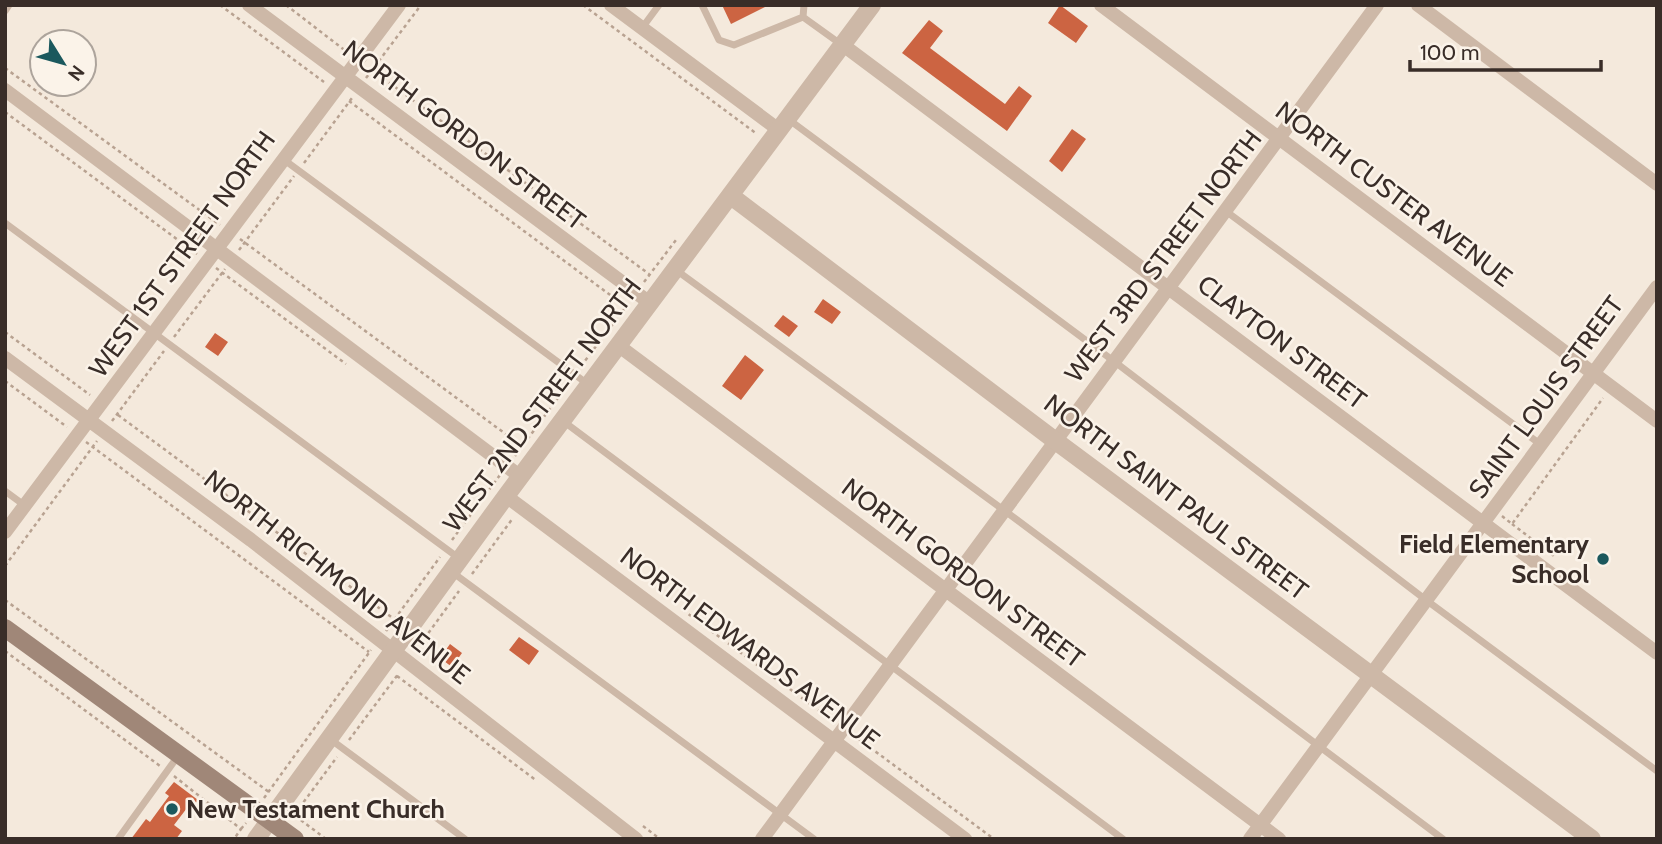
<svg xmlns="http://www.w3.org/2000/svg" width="1662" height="844" font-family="Cabin,sans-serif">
  <rect width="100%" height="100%" fill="#f4e9dc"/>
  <!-- building -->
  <path fill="#cc6442" d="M722,5H769L731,24Z
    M1060,5L1088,26L1076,43L1048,23Z
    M929,20L943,31L930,48L970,78L1005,104L1019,86L1032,96L1007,131L902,53Z
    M1072,129L1086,139L1062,172L1049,161Z
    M823,299L841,312L832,324L814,312Z
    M783,315L798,326L789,337L774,326Z
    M215,333L228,342L218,356L205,347Z
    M745,355L764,370L741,400L722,386Z
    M519,637L539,651L529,665L509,650Z
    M450,644L462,653L452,667L440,658Z
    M174,782L198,800L190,811L187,808L174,825L182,831L176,839H131L146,819L150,822L169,796L165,793Z"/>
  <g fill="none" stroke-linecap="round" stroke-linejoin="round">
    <!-- path -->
    <path stroke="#b8a291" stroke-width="2.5" stroke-dasharray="3.5 3.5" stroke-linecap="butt" d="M220,5L324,82
      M286,5L347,52
      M583,5L757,134
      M5,68L220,225
      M372,70L649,274
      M366,78L421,5
      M349,101L625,306
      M5,112L197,254
      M304,163L352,98
      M240,239L522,446
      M239,250L294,176
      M216,268L346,364
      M644,282L676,240
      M5,332L90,395
      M174,337L225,269
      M581,366L628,304
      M5,381L67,427
      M118,415L394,619
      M112,421L164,351
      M86,442L369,652
      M515,456L569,383
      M1502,516L1512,524L1603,398
      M1512,524L1554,556
      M452,540L500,475
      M5,566L97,441
      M472,574L513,518
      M5,600L269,792
      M683,610L833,721
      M386,631L440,557
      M416,650L459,591
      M5,651L160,766
      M397,676L537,781
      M853,735L994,839
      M349,740L399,673
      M174,776L241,829L234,839
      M264,798L371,650
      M643,826L660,839
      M241,829L246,823
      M326,839L294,815L337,757"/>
    <!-- service -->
    <path stroke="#cdb8a7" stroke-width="7" d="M702,5L719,40L734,45L803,17
      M5,11L9,5
      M803,17L842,45
      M803,17L804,5
      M642,28L659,5
      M788,119L1115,362L1426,600L1657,771
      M283,159L589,385
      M1227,212L1540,444
      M5,223L460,559
      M676,270L1005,511L1443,839
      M563,421L1123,839
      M5,491L24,505
      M452,572L814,839
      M330,739L465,839
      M118,839L178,756"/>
    <!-- minor -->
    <path stroke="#cdb8a7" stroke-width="14" d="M249,5L650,303
      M611,5L779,130
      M1101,5L1657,421
      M1418,5L1657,184
      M843,45L1657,653
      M5,90L521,477
      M619,346L1279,839
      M5,358L251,540L636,839
      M506,496L965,839
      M5,532L399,5
      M762,839L1377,5
      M1250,839L1657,287"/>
    <!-- tertiary -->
    <path stroke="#cdb8a7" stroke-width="18" d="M731,196L1057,442L1592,839
      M256,839L506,496L872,5"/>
    <!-- secondary -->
    <path stroke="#a08778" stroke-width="18" d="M5,628L295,839"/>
  </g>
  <!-- markers -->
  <g fill="#1b585d" stroke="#fbf3e9" stroke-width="2.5">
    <circle cx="1603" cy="559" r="7"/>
    <circle cx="172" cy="809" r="7"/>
  </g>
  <g text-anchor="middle" stroke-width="5" stroke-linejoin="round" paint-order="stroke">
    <!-- street labels -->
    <g font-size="26" fill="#392d28" stroke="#fbf3e9">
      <text transform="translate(464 135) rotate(37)" y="9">NORTH GORDON STREET</text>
      <text transform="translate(1394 194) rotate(37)" y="9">NORTH CUSTER AVENUE</text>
      <text transform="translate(182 254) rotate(-54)" y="9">WEST 1ST STREET NORTH</text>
      <text transform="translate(1163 256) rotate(-53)" y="9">WEST 3RD STREET NORTH</text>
      <text transform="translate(1282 342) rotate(37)" y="9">CLAYTON STREET</text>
      <text transform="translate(1546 397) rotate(-54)" y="9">SAINT LOUIS STREET</text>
      <text transform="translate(542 405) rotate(-53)" y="9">WEST 2ND STREET NORTH</text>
      <text transform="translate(1176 497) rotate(37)" y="9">NORTH SAINT PAUL STREET</text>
      <text transform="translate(963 573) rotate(37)" y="9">NORTH GORDON STREET</text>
      <text transform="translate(337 577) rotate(38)" y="9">NORTH RICHMOND AVENUE</text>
      <text transform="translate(750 648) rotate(37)" y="9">NORTH EDWARDS AVENUE</text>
    </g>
    <!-- poi labels -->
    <g font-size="26" font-weight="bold" fill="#392d28" stroke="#fbf3e9" text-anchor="end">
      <text x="1589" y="553">Field Elementary<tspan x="1589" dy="30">School</tspan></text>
      <text x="186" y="818" text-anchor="start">New Testament Church</text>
    </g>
  </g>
  <!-- border -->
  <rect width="1662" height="844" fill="none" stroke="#392d28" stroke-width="14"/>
  <!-- north arrow -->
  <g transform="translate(63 63) rotate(127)"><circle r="33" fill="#fbf3e9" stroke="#ada49c" stroke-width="2"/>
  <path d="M0-5L12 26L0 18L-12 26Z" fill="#1b585d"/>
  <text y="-10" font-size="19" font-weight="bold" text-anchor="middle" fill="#392d28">N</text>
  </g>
  <!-- scale -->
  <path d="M1410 60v10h191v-10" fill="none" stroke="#392d28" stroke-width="3.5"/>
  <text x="1420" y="60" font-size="21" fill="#392d28" stroke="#fbf3e9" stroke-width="5" paint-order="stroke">100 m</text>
</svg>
